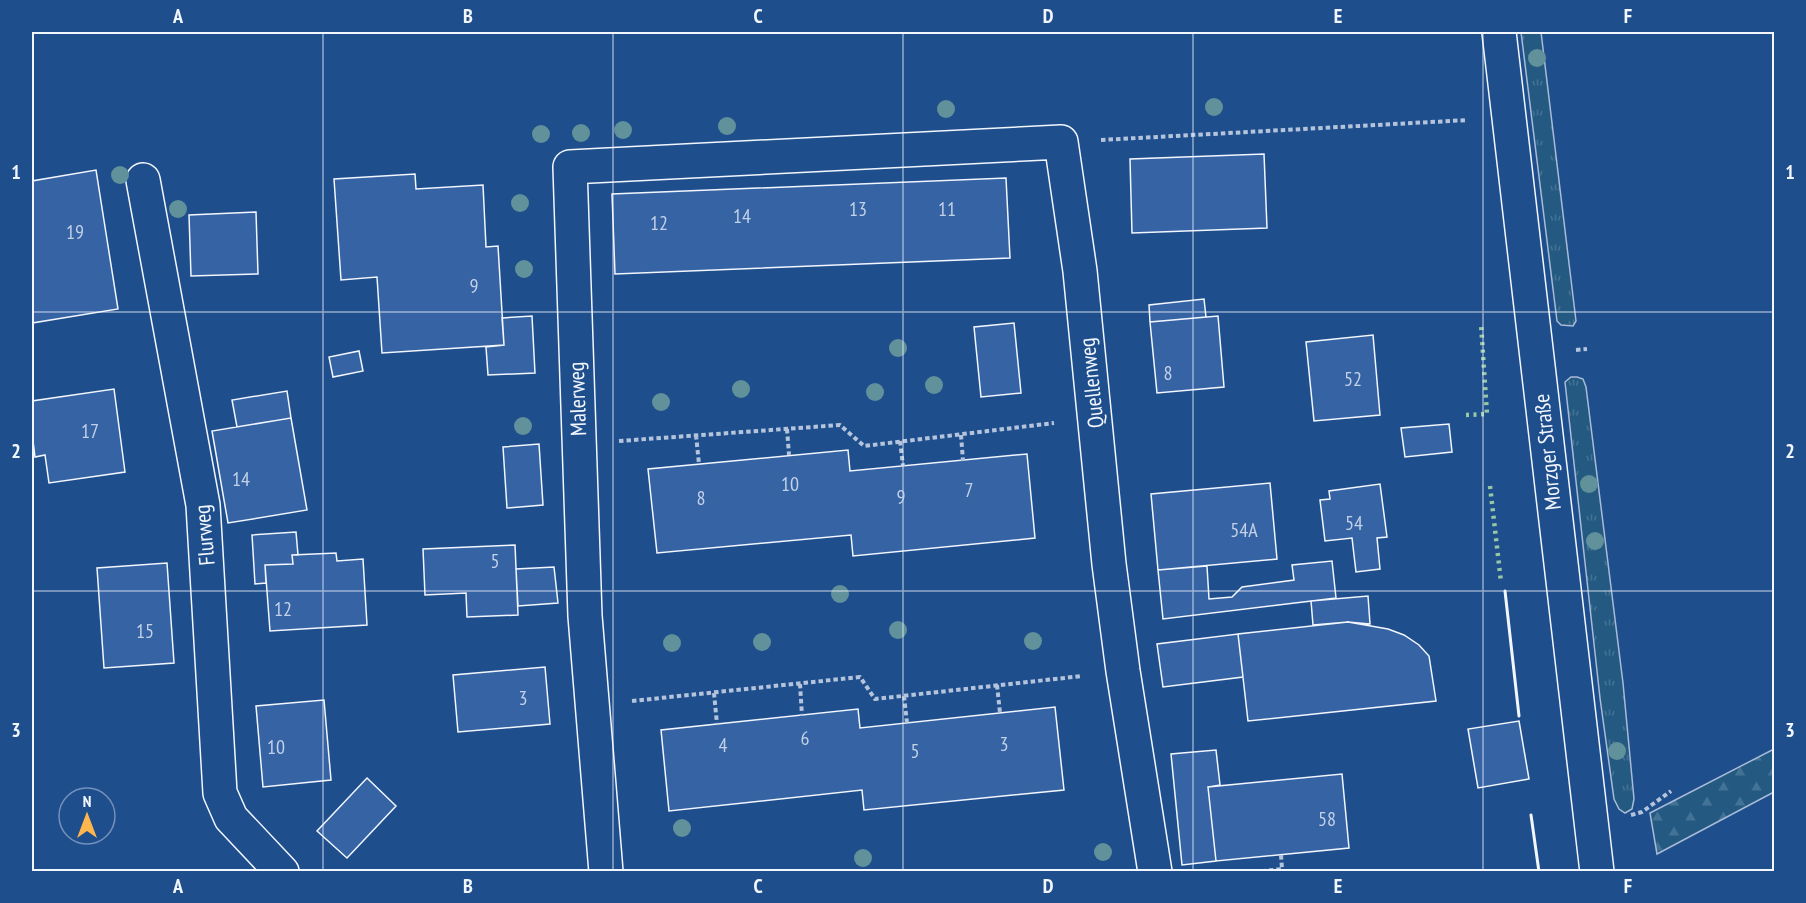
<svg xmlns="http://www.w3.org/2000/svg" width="1806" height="903" font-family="'PT Sans Narrow',sans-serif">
  <defs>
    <pattern id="grass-tufts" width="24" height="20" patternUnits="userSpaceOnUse" patternTransform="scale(1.5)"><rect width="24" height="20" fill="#245a82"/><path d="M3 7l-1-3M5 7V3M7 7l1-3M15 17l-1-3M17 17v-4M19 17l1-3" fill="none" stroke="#447295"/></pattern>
    <pattern id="forest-firs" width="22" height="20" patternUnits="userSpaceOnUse" patternTransform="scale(1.5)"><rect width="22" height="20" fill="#245a82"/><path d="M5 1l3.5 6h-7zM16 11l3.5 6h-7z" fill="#447295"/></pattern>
  </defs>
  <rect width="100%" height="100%" fill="#1f4e8c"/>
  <!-- grass -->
  <path fill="url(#grass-tufts)" stroke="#a8bbd7" stroke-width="1.5" d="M1521,32H1541L1576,321L1573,326L1561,325L1557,321Z
    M1571,377H1577L1583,379L1586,387L1623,683L1634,799L1632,809L1625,813L1619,809L1614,799L1600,698L1565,382Z"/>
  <!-- forest -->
  <path fill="url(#forest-firs)" stroke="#a8bbd7" stroke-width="1.5" d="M1774,749V792L1657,854L1650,813Z"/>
  <!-- building -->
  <path fill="#3563a3" stroke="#f2f6ff" stroke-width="1.5" d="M1264,154L1267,228L1132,233L1130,159Z
    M96,170L118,309L32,323V181Z
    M415,174L416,189L483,185L486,247L498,246L504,345L382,353L377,277L341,280L334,179Z
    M1006,178L1010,258L615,274L612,194Z
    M256,212L258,274L191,276L189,215Z
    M1204,299L1206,317L1150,322L1149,305Z
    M532,316L535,373L488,375L486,347L504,345L502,318Z
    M1218,316L1224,387L1157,393L1150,322Z
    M1014,323L1021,393L981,397L974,327Z
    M1373,335L1380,415L1314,421L1306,342Z
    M359,351L363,371L333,377L329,357Z
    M114,389L125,472L49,483L45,455L35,457L32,433V401Z
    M287,391L291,418L237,427L232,400Z
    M291,418L307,510L228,523L212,431Z
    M1449,424L1452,452L1405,457L1401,428Z
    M539,444L543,505L507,508L503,447Z
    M848,450L850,471L1027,454L1035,538L853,556L851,535L657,553L648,469Z
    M1270,483L1277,559L1158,570L1151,494Z
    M1380,484L1387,537L1377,538L1380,569L1356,572L1352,538L1325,541L1320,500L1330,499L1329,491Z
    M296,532L298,555H292L293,564L265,565L266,583L255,584L252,535Z
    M515,545L518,615L467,617L466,593L425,595L423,549Z
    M336,553L337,561L363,559L367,625L270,631L265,565L293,564L292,555Z
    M1332,561L1336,598L1163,619L1158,570L1207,566L1209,599L1232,597L1242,587L1294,580L1292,565Z
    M167,563L174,663L104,668L97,568Z
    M554,567L558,603L518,606L516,569Z
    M1368,596L1370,624L1348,622L1313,625L1311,601Z
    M1348,622L1388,629L1404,635L1419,645L1429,656L1436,701L1248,721L1238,634Z
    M1238,634L1243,677L1163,687L1157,644Z
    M545,667L550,724L458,732L453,675Z
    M324,700L331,780L263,787L256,706Z
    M1055,707L1064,790L864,810L862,790L669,811L661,730L858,709L860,728Z
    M1519,721L1529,779L1478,788L1468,729Z
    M1216,750L1220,785L1208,787L1216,861L1182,865L1171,754Z
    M1342,774L1349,848L1216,861L1208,787Z
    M367,778L396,806L347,858L317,831Z"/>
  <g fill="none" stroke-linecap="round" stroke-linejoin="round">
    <!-- minor casing -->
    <g stroke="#f2f6ff" stroke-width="36">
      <path id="minor" d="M143,180L203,505L220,793L231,818L282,872
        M606,872L585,616L570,167L1061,142L1080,271L1109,564L1123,671L1155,872"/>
    </g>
    <!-- tertiary casing -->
    <g stroke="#f2f6ff" stroke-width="36">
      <path id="tertiary" d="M1499,32L1597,872"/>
    </g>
    <!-- path -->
    <path stroke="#b3c4dc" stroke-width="4" stroke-dasharray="4.5 3" stroke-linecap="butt" d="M1101,140L1468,120
      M1576,350L1587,349
      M787,429L789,455
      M696,435L699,464
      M961,435L963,461
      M619,441L840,425L864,446L1054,423
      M900,441L903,466
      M800,684L802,716
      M997,685L1000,713
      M714,693L717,724
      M904,696L907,723
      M632,701L860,677L875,699L1082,676
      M1631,815L1642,812L1671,791
      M1254,872L1282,869L1281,855"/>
    <!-- minor -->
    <use href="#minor" stroke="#1f4e8c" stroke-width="33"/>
    <!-- tertiary -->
    <use href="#tertiary" stroke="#1f4e8c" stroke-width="33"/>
    <!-- hedge -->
    <path stroke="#97c8a6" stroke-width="4.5" stroke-dasharray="3 4.5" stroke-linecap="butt" d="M1466,415L1487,414L1481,324
      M1490,486L1501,582"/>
    <!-- wall -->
    <path stroke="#f2f6ff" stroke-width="3" d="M1505,591L1519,716
      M1531,815L1539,872"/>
  </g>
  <!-- trees -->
  <g fill="#61919a">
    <circle cx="1537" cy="58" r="9"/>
    <circle cx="1214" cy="107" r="9"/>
    <circle cx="946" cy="109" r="9"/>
    <circle cx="727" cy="126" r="9"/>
    <circle cx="623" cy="130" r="9"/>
    <circle cx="581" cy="133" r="9"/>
    <circle cx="541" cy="134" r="9"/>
    <circle cx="120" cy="175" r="9"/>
    <circle cx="520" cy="203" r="9"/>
    <circle cx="178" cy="209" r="9"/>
    <circle cx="524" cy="269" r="9"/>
    <circle cx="898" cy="348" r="9"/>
    <circle cx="934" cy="385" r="9"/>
    <circle cx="741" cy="389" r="9"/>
    <circle cx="875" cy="392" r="9"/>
    <circle cx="661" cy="402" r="9"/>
    <circle cx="523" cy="426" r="9"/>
    <circle cx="1589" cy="484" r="9"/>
    <circle cx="1595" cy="541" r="9"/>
    <circle cx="840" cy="594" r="9"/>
    <circle cx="898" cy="630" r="9"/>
    <circle cx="1033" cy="641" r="9"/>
    <circle cx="762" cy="642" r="9"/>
    <circle cx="672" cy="643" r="9"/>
    <circle cx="1617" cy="751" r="9"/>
    <circle cx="682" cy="828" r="9"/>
    <circle cx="1103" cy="852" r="9"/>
    <circle cx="863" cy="858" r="9"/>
  </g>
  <!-- grid -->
  <path fill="none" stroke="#f2f6ff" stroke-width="1.5" stroke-opacity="0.55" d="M323,32V872M613,32V872M903,32V872M1193,32V872M1483,32V872M32,312H1774M32,591H1774"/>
  <g text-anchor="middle" stroke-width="4.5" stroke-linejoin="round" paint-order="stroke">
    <!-- number labels -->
    <g font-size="20" fill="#c3d1e8">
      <text x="858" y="216">13</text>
      <text x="947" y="216">11</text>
      <text x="742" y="223">14</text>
      <text x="659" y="230">12</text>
      <text x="75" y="239">19</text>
      <text x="474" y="293">9</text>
      <text x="1168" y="380">8</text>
      <text x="1353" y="386">52</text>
      <text x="90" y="438">17</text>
      <text x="241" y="486">14</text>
      <text x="790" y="491">10</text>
      <text x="969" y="497">7</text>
      <text x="901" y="504">9</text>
      <text x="701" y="505">8</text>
      <text x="1354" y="530">54</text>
      <text x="1244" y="537">54A</text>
      <text x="495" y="568">5</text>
      <text x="283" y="616">12</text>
      <text x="145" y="638">15</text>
      <text x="523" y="705">3</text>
      <text x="805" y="745">6</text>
      <text x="1004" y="751">3</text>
      <text x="723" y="752">4</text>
      <text x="276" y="754">10</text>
      <text x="915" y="758">5</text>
      <text x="1327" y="826">58</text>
    </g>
    <!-- street labels -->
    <g font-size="22" fill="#f2f6ff" stroke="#1f4e8c">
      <text transform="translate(1091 383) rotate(-96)" y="8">Quellenweg</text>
      <text transform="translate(577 399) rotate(-92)" y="8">Malerweg</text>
      <text transform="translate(1547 452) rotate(-96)" y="8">Morzger Straße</text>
      <text transform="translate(204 535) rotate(-95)" y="8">Flurweg</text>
    </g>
  </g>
  <!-- border -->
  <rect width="1806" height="903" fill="none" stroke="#1f4e8c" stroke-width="66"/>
  <!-- north arrow -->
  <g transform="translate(87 816)"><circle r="28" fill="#1f4e8c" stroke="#7391ba" stroke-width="1.5"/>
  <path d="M0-4.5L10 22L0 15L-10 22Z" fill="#ffb74d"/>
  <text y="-9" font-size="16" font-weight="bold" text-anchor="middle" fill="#f2f6ff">N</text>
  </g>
  <rect x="33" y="33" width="1740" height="837" fill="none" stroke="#f2f6ff" stroke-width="2"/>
  <g font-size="20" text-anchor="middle" font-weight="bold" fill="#f2f6ff">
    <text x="178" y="23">A</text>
    <text x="468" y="23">B</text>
    <text x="758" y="23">C</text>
    <text x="1048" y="23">D</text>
    <text x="1338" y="23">E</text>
    <text x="1628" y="23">F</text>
    <text x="16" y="179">1</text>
    <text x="1790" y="179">1</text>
    <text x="16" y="458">2</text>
    <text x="1790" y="458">2</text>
    <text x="16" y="737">3</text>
    <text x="1790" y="737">3</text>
    <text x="178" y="893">A</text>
    <text x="468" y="893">B</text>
    <text x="758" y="893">C</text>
    <text x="1048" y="893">D</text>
    <text x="1338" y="893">E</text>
    <text x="1628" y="893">F</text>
  </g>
</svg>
